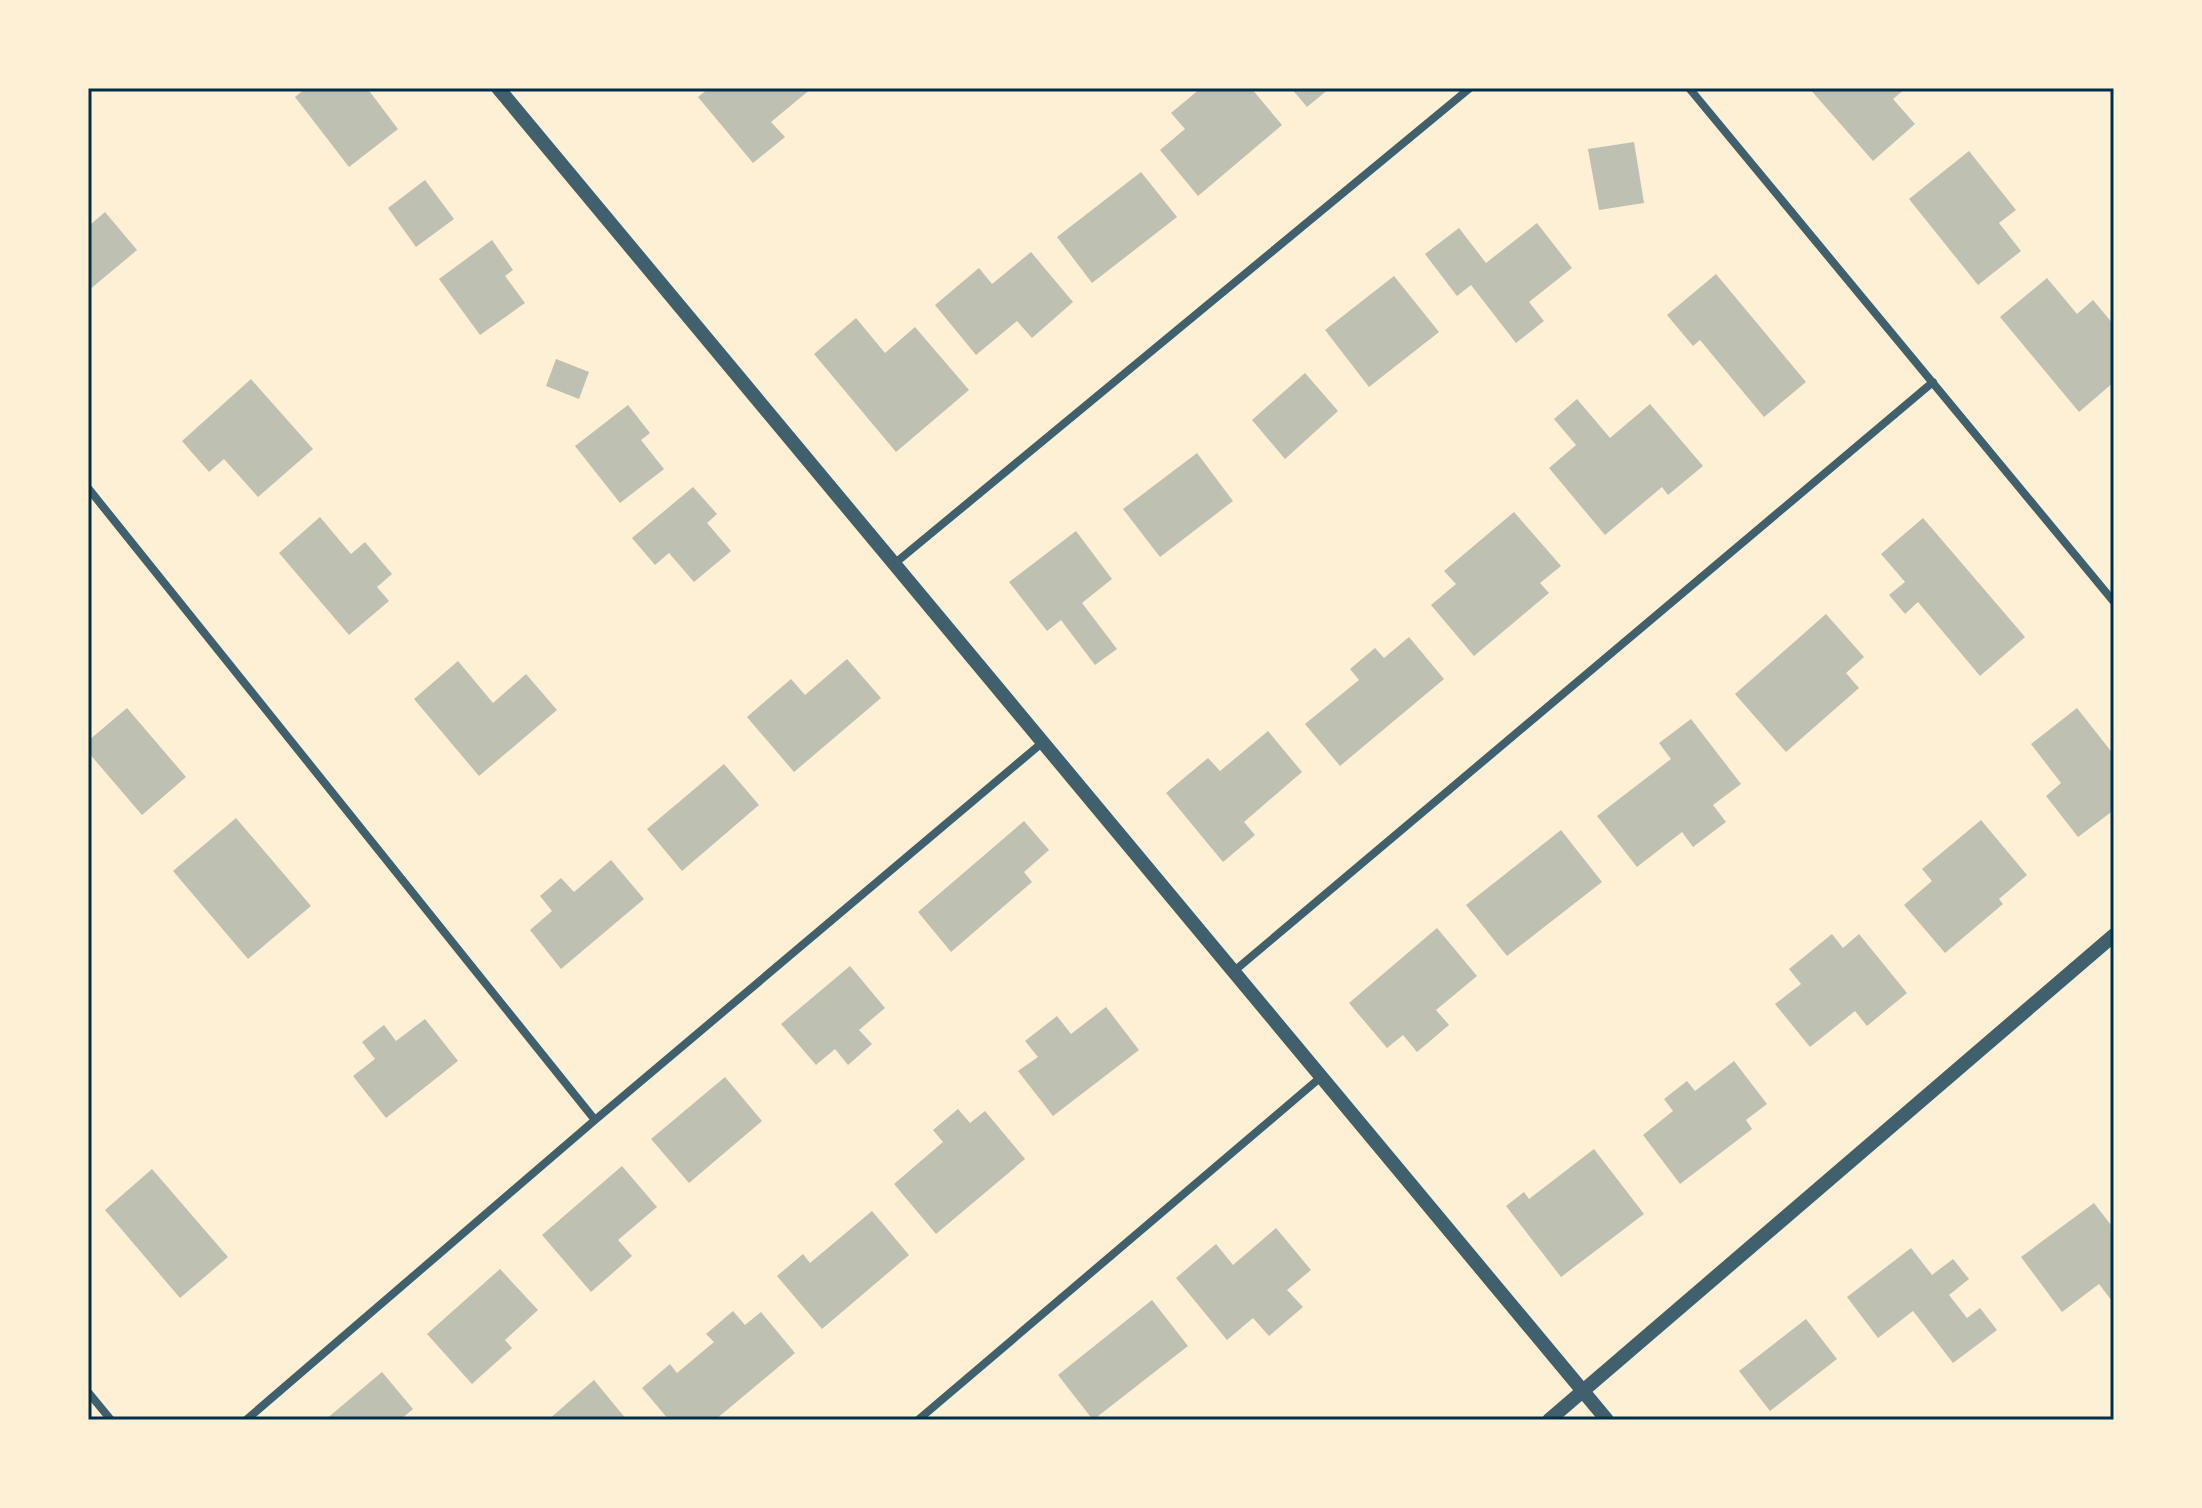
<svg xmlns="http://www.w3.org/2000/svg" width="2202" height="1508" font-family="Lora,serif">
  <rect width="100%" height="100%" fill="#fdf0d5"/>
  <!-- building -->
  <path fill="#bec0b2" d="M306,88H367L398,129L349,167L295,97Z
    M709,88H812L771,122L785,137L753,163L698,97Z
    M1201,88H1251L1282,125L1198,196L1160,150L1185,129L1171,113Z
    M1291,88H1330L1307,107Z
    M1809,88H1906L1893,99L1915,124L1873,161Z
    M1634,142L1644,203L1599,210L1588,149Z
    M1969,151L2016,210L1999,223L2021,251L1978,285L1909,199Z
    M1141,172L1177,217L1092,283L1057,237Z
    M425,180L454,219L416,247L388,208Z
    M105,212L137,250L88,291V223L90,225Z
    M1537,223L1572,268L1529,302L1544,321L1516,343L1471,285L1457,296L1425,254L1459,228L1486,263Z
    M492,240L513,270L505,276L525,303L480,335L439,279Z
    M1031,252L1073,302L1032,338L1017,321L976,355L935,305L979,268L992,284Z
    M1716,274L1806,382L1764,417L1700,340L1693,346L1667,315Z
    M1394,276L1439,332L1369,387L1325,330Z
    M2047,278L2077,314L2093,300L2114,325V382L2079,412L2000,317Z
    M856,318L885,353L915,327L969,390L896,452L814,354Z
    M556,359L589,372L579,399L546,386Z
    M1305,373L1338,411L1285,459L1252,420Z
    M251,379L313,449L258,497L224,459L209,472L182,441Z
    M1577,399L1610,438L1650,404L1703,466L1668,495L1662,487L1605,535L1549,468L1576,445L1554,419Z
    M628,405L650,433L641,440L664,469L620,503L575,446Z
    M1197,453L1233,501L1160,557L1123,509Z
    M693,487L717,514L707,523L731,551L694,582L669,553L655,565L632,538Z
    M1514,512L1561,566L1540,583L1549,593L1474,656L1431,605L1456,584L1444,571Z
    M320,517L351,554L365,542L392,574L377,587L389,601L349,635L279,553Z
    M1923,518L2025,637L1980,676L1918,602L1905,614L1889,595L1905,582L1881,554Z
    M1076,531L1112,579L1082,603L1117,649L1095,665L1061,620L1047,631L1009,582Z
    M1826,614L1864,657L1846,673L1859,688L1786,752L1735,694Z
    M1409,637L1444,679L1340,766L1305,724L1359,680L1350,669L1375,648L1384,658Z
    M847,659L881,698L794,772L747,717L791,679L805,695Z
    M458,661L493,703L526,674L557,710L479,776L414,699Z
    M127,708L186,777L142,815L88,752V741Z
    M2077,708L2114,755V810L2078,837L2046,796L2061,783L2031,744Z
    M1691,719L1741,784L1713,805L1726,822L1693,847L1682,832L1637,867L1597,816L1671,759L1659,743Z
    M1268,731L1302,772L1244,822L1255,835L1223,862L1166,793L1208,758L1220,771Z
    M724,764L759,805L682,871L647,829Z
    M236,818L311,906L248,959L173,871Z
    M1981,820L2027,875L1999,899L2003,904L1945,953L1904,905L1932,881L1922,869Z
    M1024,821L1049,850L1024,872L1032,882L951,952L918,912Z
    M1561,830L1602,882L1507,956L1466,905Z
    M611,860L644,899L561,969L530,930L552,911L540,896L561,878L574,892Z
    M1437,928L1477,976L1436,1010L1449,1025L1417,1052L1403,1035L1387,1048L1349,1003Z
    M1832,934L1843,948L1859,934L1907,993L1867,1026L1855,1011L1810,1047L1775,1004L1801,984L1789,969Z
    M850,966L885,1008L859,1030L872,1044L848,1065L835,1049L816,1065L781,1024Z
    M1106,1007L1139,1050L1053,1116L1018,1071L1038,1057L1025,1041L1057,1016L1071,1034Z
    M425,1019L458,1061L386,1118L353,1076L375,1059L362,1042L384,1025L396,1041Z
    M1734,1061L1767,1104L1746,1120L1752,1129L1680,1184L1643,1135L1673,1111L1664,1099L1687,1081L1695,1091Z
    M725,1077L762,1121L689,1183L651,1139Z
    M958,1109L970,1123L985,1111L1025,1159L936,1234L894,1184L943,1142L933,1130Z
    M1594,1149L1644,1214L1561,1277L1506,1206L1524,1192L1529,1199Z
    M622,1166L657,1207L618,1240L632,1256L591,1292L542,1235Z
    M152,1169L228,1257L180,1298L105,1210Z
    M2094,1203L2114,1229V1299L2112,1301L2099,1284L2062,1312L2021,1257Z
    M872,1211L909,1255L822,1329L777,1276L803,1254L810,1263Z
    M1276,1228L1311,1270L1287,1290L1303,1307L1269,1336L1253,1318L1227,1340L1176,1278L1216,1244L1233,1265Z
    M1911,1248L1932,1275L1953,1259L1969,1279L1949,1295L1967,1318L1980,1308L1997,1330L1953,1363L1913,1311L1878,1338L1847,1297Z
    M500,1269L538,1310L505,1340L512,1348L472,1384L427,1334Z
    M1152,1300L1188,1346L1093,1420L1058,1375Z
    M733,1311L745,1325L761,1312L795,1353L715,1420H669L642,1388L670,1364L677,1373L714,1342L706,1334Z
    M1806,1319L1837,1359L1770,1411L1739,1371Z
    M382,1372L413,1409L400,1420H325Z
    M594,1380L627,1420H548Z"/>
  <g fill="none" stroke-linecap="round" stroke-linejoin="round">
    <!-- minor -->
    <path stroke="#3f606c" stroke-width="8" d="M1689,88L2114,602
      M88,488L595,1120
      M894,564L1470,88
      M1233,972L1933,382
      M88,1392L111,1420
      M246,1420L595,1120L1043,742
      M918,1420L1321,1077"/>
    <!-- tertiary -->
    <path stroke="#3f606c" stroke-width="14" d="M498,88L1607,1420
      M1549,1420L2114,935"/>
  </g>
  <!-- border -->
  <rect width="2202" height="1508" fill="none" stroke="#fdf0d5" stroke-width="180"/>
  <rect x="90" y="90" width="2022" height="1328" fill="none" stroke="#003049" stroke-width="3"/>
</svg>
